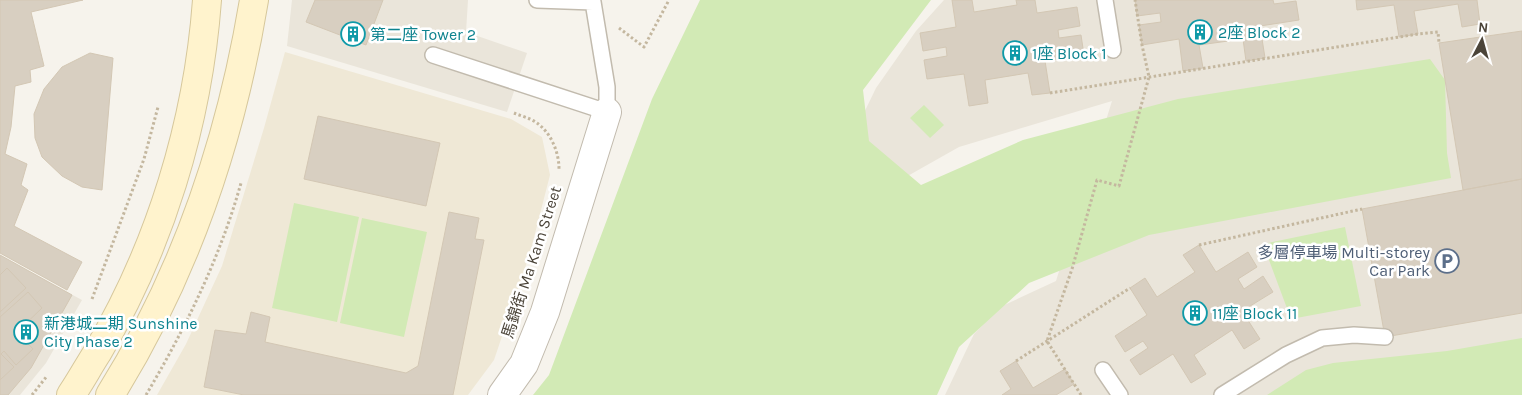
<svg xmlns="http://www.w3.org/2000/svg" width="1522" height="395" font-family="Karla,'Noto Sans TC',sans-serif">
  <rect width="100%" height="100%" fill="#f6f3ec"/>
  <!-- residential -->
  <path fill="#eae5da" d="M292,0H468L466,32L527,53L507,112L287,46Z
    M944,0H1522V395H945L974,334L1000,307L1056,281L1112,101L959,147L897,182L821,212L862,117L876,88L916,31Z
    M0,256L82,300L46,363L20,395H0Z"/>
  <!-- education -->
  <path fill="#efe8d6" d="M285,52L511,119L542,137L550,175L530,253L494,360L468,395H157L186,344L222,266L264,128Z"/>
  <!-- green -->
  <path fill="#d2eab5" d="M700,0H931L863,90L869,141L921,185L1023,140L1178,99L1430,59L1445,80L1447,153L1451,178L1149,235L1029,283L959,347L937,395H533L549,375L652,99Z
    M924,105L944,125L930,138L910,118Z
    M294,203L359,217L337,322L272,308Z
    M362,218L427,232L404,337L340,323Z
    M1345,227L1361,306L1291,319L1263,244Z
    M1522,338V395H1267L1306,370L1333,363L1447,351Z"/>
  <!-- building -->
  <path fill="#d8cfc1" stroke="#d3c7b4" d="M0,0H83L31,12L44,66L30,70L31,82L15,86L11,127L5,154L27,164L21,185L28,190L14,226L82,262L67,290L0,253Z
    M315,0H383L366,45L306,22Z
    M952,0H972L974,12L1017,5L1016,0H1035L1037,13L1077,7L1080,26L1058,30L1059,38L1081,35L1084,55L1045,61L1050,93L1032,95L1028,73L985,80L988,103L969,106L964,74L927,79L924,60L947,56L946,47L923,51L920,33L956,27Z
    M1135,0H1273L1274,4L1296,1L1299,20L1260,26L1265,58L1246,61L1243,39L1199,45L1203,68L1183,71L1179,39L1142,45L1139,25L1161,22L1160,13L1137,16Z
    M1356,0H1477L1480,24L1462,27L1458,4L1414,11L1418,34L1399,37L1394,5L1357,10Z
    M1522,31V179L1463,190L1439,43Z
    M90,53L113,58L102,190L82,187L62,176L42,157L35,138L34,114L44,89L62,67Z
    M318,116L440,143L426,206L304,179Z
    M1522,179V313L1385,337L1362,209Z
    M449,212L479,218L475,239L484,240L453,395H244L204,387L215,330L246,334L251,312L270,317L265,342L406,373L418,366Z
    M1199,245L1216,272L1248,252L1257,267L1238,279L1244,289L1263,276L1273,292L1242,311L1260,339L1244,349L1232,330L1194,355L1206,374L1191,383L1173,354L1140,375L1130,360L1148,348L1143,341L1125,352L1115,336L1147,315L1130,288L1145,278L1157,297L1195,272L1183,255Z
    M0,255L72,295L31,368L8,395H0Z
    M7,268L26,288L0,312V275Z
    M28,292L42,308L17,332L33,349L16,365L4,351L1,354L14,367L0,380V317Z
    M1016,361L1033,388L1065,369L1074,384L1056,395H1002L1011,389L1000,371Z"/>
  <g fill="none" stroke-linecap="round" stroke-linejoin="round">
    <!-- lane casing -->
    <g stroke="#c2bbae" stroke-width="18">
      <path id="lane" d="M1105,0L1113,50
        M433,55L607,112V87L593,2L537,0
        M1103,370L1120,395
        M1222,395L1286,355L1322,338L1354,335L1385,337"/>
    </g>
    <!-- street casing -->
    <g stroke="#c2bbae" stroke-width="30">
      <path id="street" d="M502,395L524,364L545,312L607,112"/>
    </g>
    <!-- secondary casing -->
    <g stroke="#d6c79b" stroke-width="30">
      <path id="secondary" d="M71,395C80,382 88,367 97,353C160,247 198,123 207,0
        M110,395C185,275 231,139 254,0"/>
    </g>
    <!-- path -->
    <path stroke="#c4b79f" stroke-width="3" stroke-dasharray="2.5 2.5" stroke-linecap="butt" d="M619,28L644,47L669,0
      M1050,93L1418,34L1438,32L1439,43
      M514,113C521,116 530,118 537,123C551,133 559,152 559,169
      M1199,245L1362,209
      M92,299L144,159L158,107
      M1016,361L1130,288
      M32,395L47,376
      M146,395C185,329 220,258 241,183
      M1081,395L1047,341L1072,269L1097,180L1119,186L1149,77L1142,45L1135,0"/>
    <!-- lane -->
    <use href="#lane" stroke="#fff" stroke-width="15"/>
    <!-- street -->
    <use href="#street" stroke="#fff" stroke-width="28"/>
    <!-- secondary -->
    <use href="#secondary" stroke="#fff3cd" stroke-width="28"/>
  </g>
  <!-- icons -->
  <defs>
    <g id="building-ring" transform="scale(1.25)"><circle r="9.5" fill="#fff" stroke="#0f9aa8" stroke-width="1.5"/><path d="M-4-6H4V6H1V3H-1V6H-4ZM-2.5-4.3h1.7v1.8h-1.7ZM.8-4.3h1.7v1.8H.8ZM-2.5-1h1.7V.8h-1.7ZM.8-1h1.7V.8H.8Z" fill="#0f9aa8"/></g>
    <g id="parking-ring" transform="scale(1.25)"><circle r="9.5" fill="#fff" stroke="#5c6f8a" stroke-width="1.5"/><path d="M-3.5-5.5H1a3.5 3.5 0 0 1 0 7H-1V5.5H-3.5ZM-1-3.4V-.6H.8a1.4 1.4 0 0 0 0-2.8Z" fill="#5c6f8a"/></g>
  </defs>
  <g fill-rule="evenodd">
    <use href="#building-ring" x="1200" y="32"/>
    <use href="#building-ring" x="353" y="34"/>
    <use href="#building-ring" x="1015" y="53"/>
    <use href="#parking-ring" x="1447" y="261"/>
    <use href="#building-ring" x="1195" y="313"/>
    <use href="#building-ring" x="26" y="332"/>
  </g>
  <g text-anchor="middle" stroke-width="5" stroke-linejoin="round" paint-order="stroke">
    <!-- culture labels -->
    <g font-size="16" fill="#0d838f" stroke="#fff" text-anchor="start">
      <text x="1218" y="38">2座 Block 2</text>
      <text x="370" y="40">第二座 Tower 2</text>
      <text x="1032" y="59">1座 Block 1</text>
      <text x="1212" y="319">11座 Block 11</text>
      <text x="44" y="329">新港城二期 Sunshine<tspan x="44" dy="18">City Phase 2</tspan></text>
    </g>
    <!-- service labels -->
    <g font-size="16" fill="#4e5e75" stroke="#fff" text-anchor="end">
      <text x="1430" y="258">多層停車場 Multi-storey<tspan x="1430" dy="18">Car Park</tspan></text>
    </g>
    <!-- street labels -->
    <g font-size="16" fill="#4b4439" stroke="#fff">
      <text transform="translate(531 262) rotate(-72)" y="6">馬錦街 Ma Kam Street</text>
    </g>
  </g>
  <!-- north arrow -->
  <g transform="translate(1482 40) rotate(6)" stroke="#ffffff" stroke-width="4" paint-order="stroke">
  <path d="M0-4L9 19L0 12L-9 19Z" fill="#4b4439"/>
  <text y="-8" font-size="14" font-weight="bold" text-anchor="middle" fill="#4b4439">N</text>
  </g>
</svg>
